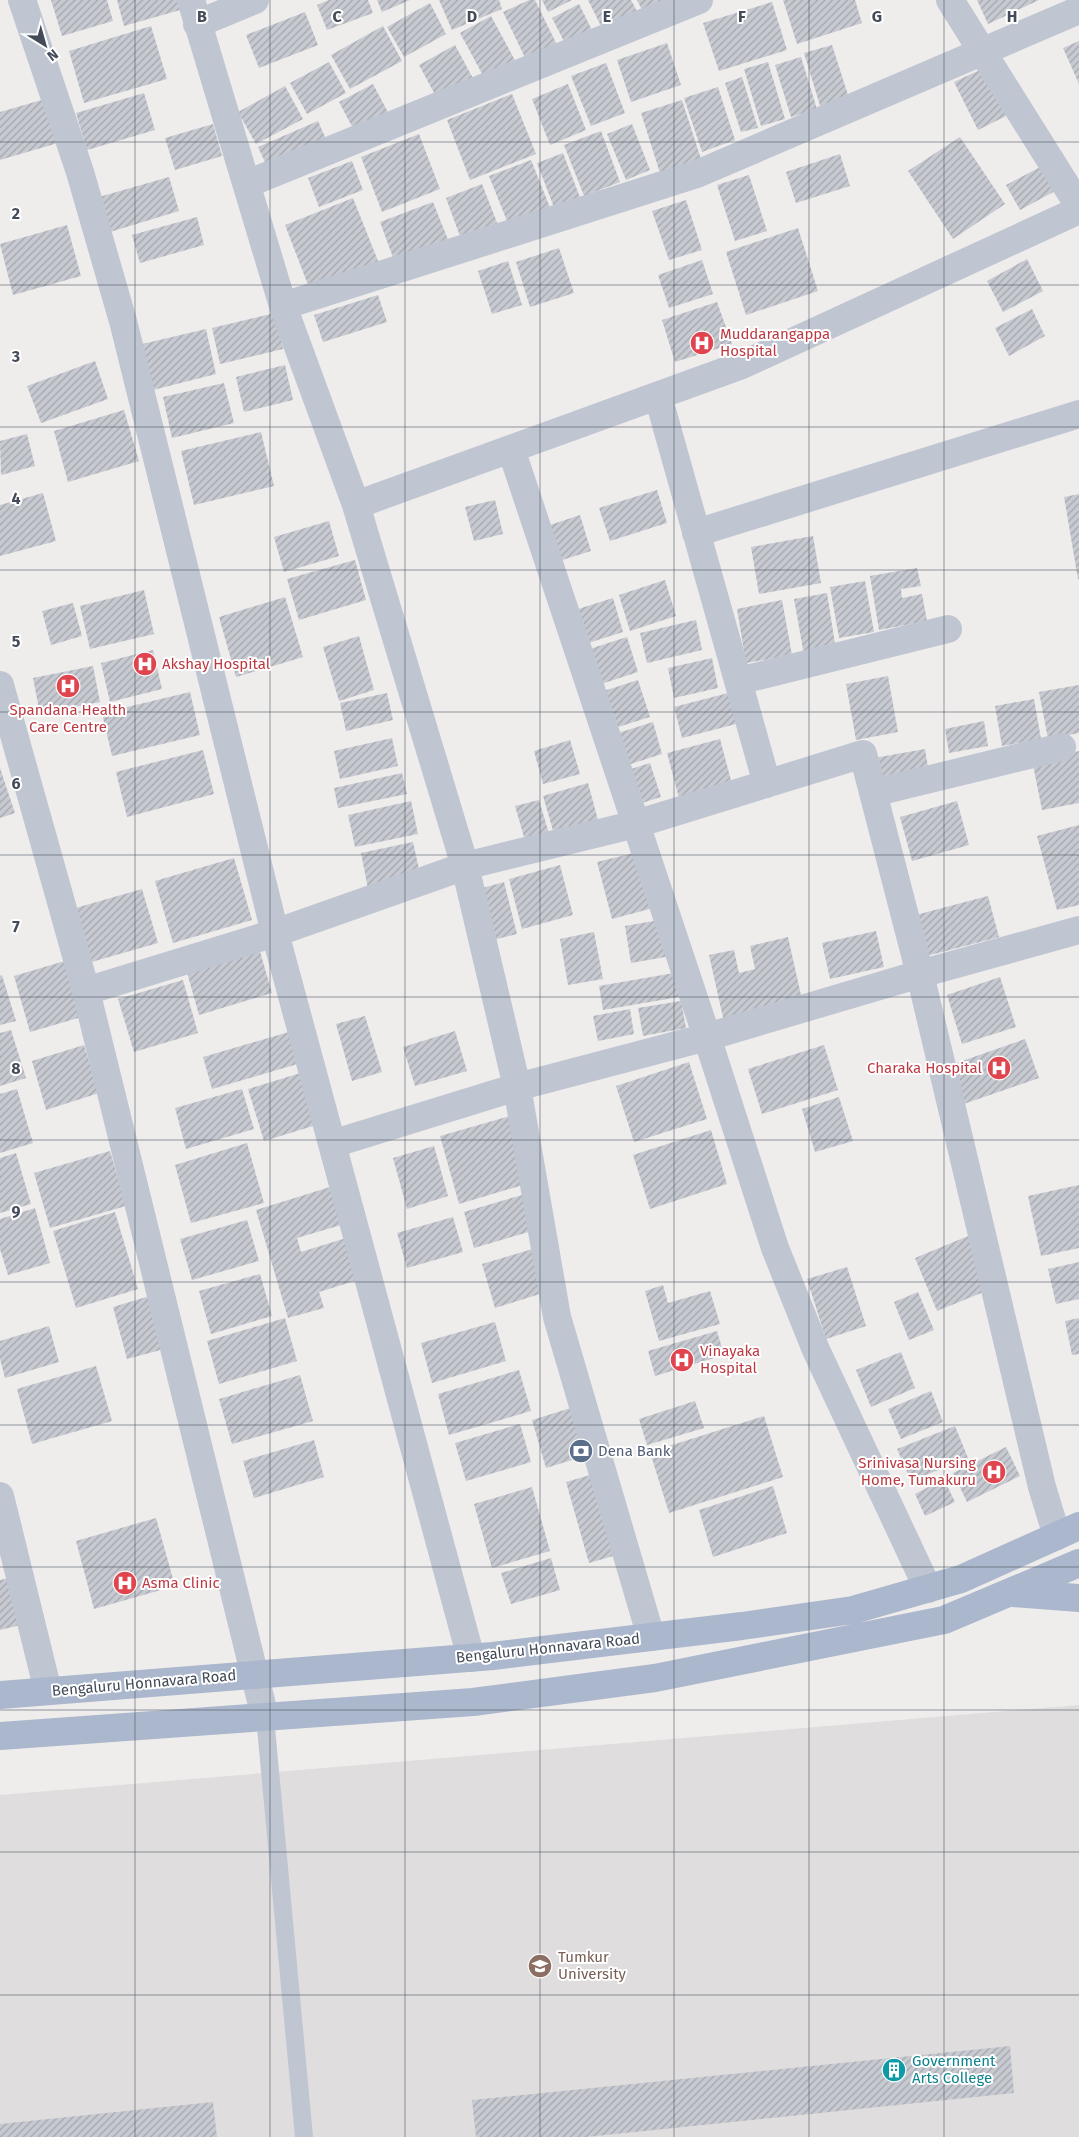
<svg xmlns="http://www.w3.org/2000/svg" width="1079" height="2137" font-family="'Fira Sans',sans-serif">
  <defs>
    <pattern id="building-hatch" width="6" height="6" patternUnits="userSpaceOnUse" patternTransform="scale(1.25)"><rect width="6" height="6" fill="#c8cad2"/><path d="M-1 1l2-2M0 6l6-6M5 7l2-2" fill="none" stroke="#a4a6ad"/></pattern>
  </defs>
  <rect width="100%" height="100%" fill="#efecec"/>
  <!-- education -->
  <path fill="#e0ddde" d="M1079,1705V2137H0V1795Z"/>
  <!-- building -->
  <path fill="url(#building-hatch)" d="M51,0H107L113,21L62,36Z
    M117,0H177L180,10L124,26Z
    M329,0H368L373,13L327,30L317,5Z
    M377,0H410L382,12Z
    M439,0H499L502,9L452,30Z
    M529,0H535L561,53L530,68L503,12Z
    M542,0H572L548,12Z
    M588,0H631L642,21L607,38Z
    M637,0H676L647,20Z
    M783,0H855L862,23L797,44Z
    M977,0H1039L988,24Z
    M772,2L787,50L719,71L703,23Z
    M430,3L446,34L404,57L387,27Z
    M579,4L598,42L571,55L552,18Z
    M305,12L318,45L259,68L246,35Z
    M491,16L517,64L486,81L460,33Z
    M151,26L167,79L84,103L69,51Z
    M383,26L402,61L350,89L331,55Z
    M1079,41V84L1063,48Z
    M667,43L681,85L631,102L617,60Z
    M455,45L475,82L439,102L419,65Z
    M832,45L850,101L821,109L804,53Z
    M801,57L817,109L791,117L775,65Z
    M329,62L346,93L307,114L290,83Z
    M768,62L785,119L761,126L744,69Z
    M606,63L625,113L591,126L571,76Z
    M984,68L1008,115L978,130L954,82Z
    M742,77L758,128L741,132L725,83Z
    M373,84L390,116L356,134L339,102Z
    M568,84L586,130L550,145L532,99Z
    M285,86L303,119L256,144L238,112Z
    M718,87L735,140L702,152L684,98Z
    M144,93L155,130L87,150L76,113Z
    M512,94L536,154L470,180L447,120Z
    M45,99L58,143L0,160V112Z
    M682,100L701,159L660,173L641,113Z
    M318,121L329,146L269,171L258,147Z
    M213,124L222,156L175,170L165,138Z
    M632,124L650,170L626,180L607,134Z
    M601,131L620,182L584,196L564,145Z
    M419,134L440,189L382,212L361,157Z
    M960,137L1005,204L953,239L908,171Z
    M563,153L581,200L555,210L537,163Z
    M840,154L850,186L796,203L786,172Z
    M531,160L553,215L511,231L489,176Z
    M352,161L363,190L319,207L308,178Z
    M1046,164L1059,189L1020,210L1006,185Z
    M749,175L767,231L735,241L717,185Z
    M169,177L179,211L110,232L99,197Z
    M482,184L498,225L461,239L446,198Z
    M353,198L382,271L313,298L285,225Z
    M686,200L702,250L669,260L652,211Z
    M433,202L449,242L395,263L380,222Z
    M197,217L204,245L140,263L132,235Z
    M67,225L81,276L13,295L0,244Z
    M798,228L818,291L746,315L726,252Z
    M559,248L574,293L530,307L516,262Z
    M1027,259L1043,291L1003,312L987,281Z
    M702,260L713,294L669,308L658,275Z
    M508,261L522,305L492,314L478,271Z
    M378,295L387,322L323,342L314,315Z
    M717,302L732,344L675,362L662,320Z
    M1032,309L1045,336L1009,356L995,328Z
    M275,313L283,349L220,364L212,328Z
    M206,329L216,374L149,391L138,345Z
    M95,361L108,399L41,423L27,386Z
    M285,365L293,400L244,412L236,377Z
    M224,383L234,423L172,438L163,397Z
    M124,410L139,461L68,482L54,431Z
    M261,432L274,486L194,505L181,451Z
    M27,434L35,466L1,475L0,441Z
    M657,490L667,523L610,541L599,508Z
    M43,493L56,541L0,556V505Z
    M1079,494V579H1078L1064,497Z
    M495,500L503,534L474,541L465,507Z
    M580,515L591,551L546,565L535,530Z
    M329,521L339,556L284,572L274,537Z
    M813,536L821,583L759,594L751,547Z
    M355,560L366,600L299,620L287,579Z
    M917,568L921,586L901,589L902,598L922,594L927,621L879,630L870,576Z
    M665,580L676,616L630,631L619,595Z
    M865,581L874,632L839,638L830,587Z
    M144,590L154,634L90,649L80,606Z
    M827,593L836,650L804,655L794,599Z
    M285,597L303,657L236,677L219,617Z
    M613,598L623,632L566,650L556,616Z
    M782,600L792,655L746,663L737,609Z
    M73,603L82,636L51,645L42,611Z
    M696,620L702,650L647,663L640,633Z
    M359,636L374,690L339,701L323,647Z
    M627,637L638,672L589,688L577,653Z
    M153,650L162,689L110,702L101,663Z
    M712,658L718,688L674,698L668,668Z
    M93,666L100,702L40,714L33,678Z
    M888,676L898,732L856,740L846,684Z
    M638,680L650,717L596,734L585,697Z
    M1079,685V733L1048,739L1039,692Z
    M190,692L200,735L112,756L102,713Z
    M387,693L393,720L346,731L340,703Z
    M728,693L736,724L682,738L674,707Z
    M1034,699L1041,739L1002,746L995,706Z
    M984,721L988,746L949,753L945,729Z
    M653,722L662,754L612,770L602,738Z
    M392,738L398,766L340,779L334,751Z
    M720,739L732,784L679,798L667,753Z
    M570,740L580,774L543,784L534,751Z
    M925,749L929,773L878,782L874,758Z
    M203,750L214,794L127,817L116,772Z
    M1079,751V803L1042,810L1032,760Z
    M650,763L661,797L623,809L612,775Z
    M0,768L15,813L0,818Z
    M402,773L407,794L338,808L334,788Z
    M588,783L598,820L554,834L543,796Z
    M539,800L550,837L526,844L515,806Z
    M411,801L418,834L355,847L348,815Z
    M957,801L969,845L912,861L900,817Z
    M1079,825V905L1057,910L1037,836Z
    M413,842L421,878L368,889L361,853Z
    M642,851L657,907L612,919L597,862Z
    M234,858L252,920L173,943L155,881Z
    M560,865L573,915L522,929L509,879Z
    M504,882L517,934L484,942L472,891Z
    M142,889L158,943L88,963L72,909Z
    M988,896L999,937L919,958L908,917Z
    M665,919L671,956L631,963L625,926Z
    M876,931L884,967L830,979L822,943Z
    M594,932L603,979L568,985L560,939Z
    M788,937L803,1004L724,1022L709,955L734,950L739,973L755,969L750,946Z
    M259,948L272,993L199,1015L186,969Z
    M68,960L85,1016L30,1032L14,976Z
    M674,973L679,997L603,1010L599,986Z
    M2,975L16,1021L0,1025V976Z
    M1000,977L1016,1027L962,1044L947,995Z
    M183,980L198,1033L134,1052L118,999Z
    M681,1001L686,1028L643,1036L638,1008Z
    M630,1009L634,1034L598,1041L593,1016Z
    M365,1016L382,1072L352,1081L336,1024Z
    M299,1029L308,1061L212,1089L203,1057Z
    M11,1030L26,1078L0,1086V1033Z
    M455,1031L467,1071L415,1086L403,1047Z
    M1025,1039L1039,1078L958,1106L945,1067Z
    M84,1045L99,1093L46,1110L32,1061Z
    M824,1045L838,1090L762,1114L748,1069Z
    M689,1062L707,1119L634,1142L616,1086Z
    M307,1071L323,1123L264,1141L248,1089Z
    M17,1089L33,1143L0,1153V1094Z
    M242,1089L254,1129L186,1149L175,1108Z
    M839,1097L853,1141L815,1152L802,1109Z
    M524,1112L543,1179L459,1204L440,1136Z
    M711,1130L727,1184L650,1209L633,1155Z
    M247,1143L264,1203L191,1223L175,1165Z
    M434,1146L448,1196L407,1209L393,1158Z
    M110,1151L126,1206L50,1228L34,1173Z
    M16,1153L31,1204L0,1213V1158Z
    M1079,1185V1248L1041,1256L1028,1196Z
    M330,1187L341,1225L297,1238L301,1252L346,1238L358,1280L319,1292L324,1308L288,1318L256,1210Z
    M522,1195L532,1231L474,1248L464,1212Z
    M35,1208L50,1263L8,1275L0,1249V1219Z
    M115,1212L138,1289L76,1308L53,1231Z
    M453,1217L463,1252L407,1268L397,1233Z
    M247,1220L259,1261L192,1280L180,1239Z
    M973,1234L996,1287L937,1311L915,1258Z
    M546,1245L559,1288L495,1308L482,1264Z
    M1079,1262V1299L1056,1304L1048,1269Z
    M847,1267L866,1326L826,1339L807,1279Z
    M260,1274L272,1316L211,1334L199,1291Z
    M663,1285L668,1303L710,1291L720,1324L659,1341L645,1291Z
    M918,1292L934,1330L909,1340L894,1302Z
    M153,1295L168,1348L127,1359L113,1307Z
    M285,1318L297,1361L219,1384L207,1341Z
    M1079,1318V1354L1072,1355L1065,1321Z
    M495,1322L506,1361L432,1383L421,1343Z
    M49,1326L59,1362L5,1378L0,1359V1341Z
    M717,1331L724,1355L655,1376L648,1351Z
    M901,1352L915,1388L871,1407L856,1370Z
    M96,1366L112,1421L32,1444L17,1389Z
    M519,1370L531,1411L449,1435L438,1394Z
    M300,1375L313,1421L232,1444L219,1399Z
    M931,1391L943,1422L901,1439L888,1409Z
    M695,1401L704,1428L647,1445L639,1419Z
    M574,1407L588,1455L546,1468L532,1420Z
    M764,1416L783,1477L669,1513L650,1452Z
    M520,1424L531,1462L466,1481L455,1443Z
    M955,1426L968,1458L911,1481L897,1449Z
    M314,1440L324,1477L254,1498L243,1461Z
    M1006,1447L1020,1476L967,1502L953,1473Z
    M611,1469L634,1550L589,1563L566,1482Z
    M944,1479L955,1502L925,1516L915,1494Z
    M773,1486L787,1533L713,1557L699,1510Z
    M532,1487L550,1551L492,1568L474,1504Z
    M156,1518L175,1586L94,1609L76,1541Z
    M551,1558L560,1590L511,1604L501,1573Z
    M19,1576L29,1623L0,1630V1580Z
    M1010,2046L1014,2093L586,2137H476L472,2100Z
    M213,2102L217,2137H0V2124Z"/>
  <g fill="none" stroke-linecap="round" stroke-linejoin="round">
    <!-- lane -->
    <path stroke="#bfc6d2" stroke-width="18" d="M265,1717L304,2137"/>
    <!-- street -->
    <path stroke="#bfc6d2" stroke-width="28" d="M22,0L80,172L123,321L275,933L471,1658
      M191,0L283,306L356,505L465,866L517,1087L557,1317L651,1637
      M950,0L1079,206
      M197,24L255,0
      M247,184L699,0
      M283,306L697,174L1079,10
      M658,396L767,784
      M511,449L707,1037L775,1248L816,1350L928,1589
      M356,505L742,365L1079,210
      M696,533L1079,414
      M738,681L948,629
      M0,685L86,991L265,1717
      M873,793L1062,747
      M86,991L275,933L465,866L636,824L863,754L920,974L1042,1487L1057,1536
      M332,1144L517,1087L707,1037L920,974L1079,930
      M0,1496L48,1691"/>
    <!-- primary -->
    <path stroke="#abb7cc" stroke-width="28" d="M1013,1593L1079,1598
      M0,1695L493,1656L742,1626L853,1610L961,1579L1079,1526
      M0,1736L473,1702L655,1678L944,1620L1079,1563"/>
  </g>
  <!-- grid -->
  <path fill="none" stroke="#444c59" stroke-width="1" stroke-opacity="0.55" d="M135,0V2137M270,0V2137M405,0V2137M540,0V2137M674,0V2137M809,0V2137M944,0V2137M0,142H1079M0,285H1079M0,427H1079M0,570H1079M0,712H1079M0,855H1079M0,997H1079M0,1140H1079M0,1282H1079M0,1425H1079M0,1567H1079M0,1710H1079M0,1852H1079M0,1995H1079"/>
  <!-- icons -->
  <defs>
    <g id="hospital-disc" transform="scale(1.25)"><circle r="9.5" fill="#e0444e" stroke="#fff"/><path d="M-5-5h3v3.5h4V-5h3V5h-3V1.5h-4V5h-3Z" fill="#fff"/></g>
    <g id="bank-disc" transform="scale(1.25)"><circle r="9.5" fill="#5c6f8a" stroke="#fff"/><path d="M-6-4H6V4H-6ZM0-2.3a2.3 2.3 0 1 0 0 4.6a2.3 2.3 0 1 0 0-4.6Z" fill="#fff"/></g>
    <g id="university-disc" transform="scale(1.25)"><circle r="9.5" fill="#8d6e63" stroke="#fff"/><path d="M0-5L7-2L0 1L-7-2ZM-4 1L0 2.5L4 1V4Q0 6-4 4Z" fill="#fff"/></g>
    <g id="building-disc" transform="scale(1.25)"><circle r="9.5" fill="#0f9aa8" stroke="#fff"/><path d="M-4-6H4V6H1V3H-1V6H-4ZM-2.5-4.3h1.7v1.8h-1.7ZM.8-4.3h1.7v1.8H.8ZM-2.5-1h1.7V.8h-1.7ZM.8-1h1.7V.8H.8Z" fill="#fff"/></g>
  </defs>
  <g fill-rule="evenodd">
    <use href="#hospital-disc" x="702" y="343"/>
    <use href="#hospital-disc" x="145" y="664"/>
    <use href="#hospital-disc" x="68" y="686"/>
    <use href="#hospital-disc" x="999" y="1068"/>
    <use href="#hospital-disc" x="682" y="1360"/>
    <use href="#bank-disc" x="581" y="1451"/>
    <use href="#hospital-disc" x="994" y="1472"/>
    <use href="#hospital-disc" x="125" y="1583"/>
    <use href="#university-disc" x="540" y="1966"/>
    <use href="#building-disc" x="894" y="2070"/>
  </g>
  <g text-anchor="middle" stroke-width="4" stroke-linejoin="round" paint-order="stroke">
    <!-- health labels -->
    <g font-size="15" fill="#be3a42" stroke="#fff" text-anchor="start">
      <text x="720" y="339">Muddarangappa<tspan x="720" dy="17">Hospital</tspan></text>
      <text x="162" y="669">Akshay Hospital</text>
      <text x="68" y="715" text-anchor="middle">Spandana Health<tspan x="68" dy="17">Care Centre</tspan></text>
      <text x="982" y="1073" text-anchor="end">Charaka Hospital</text>
      <text x="700" y="1356">Vinayaka<tspan x="700" dy="17">Hospital</tspan></text>
      <text x="976" y="1468" text-anchor="end">Srinivasa Nursing<tspan x="976" dy="17">Home, Tumakuru</tspan></text>
      <text x="142" y="1588">Asma Clinic</text>
    </g>
    <!-- service labels -->
    <g font-size="15" fill="#4e5e75" stroke="#fff" text-anchor="start">
      <text x="598" y="1456">Dena Bank</text>
    </g>
    <!-- street labels -->
    <g font-size="15" fill="#444c59" stroke="#fff">
      <text transform="translate(548 1648) rotate(-6)" y="5">Bengaluru Honnavara Road</text>
      <text transform="translate(144 1683) rotate(-5)" y="5">Bengaluru Honnavara Road</text>
    </g>
    <!-- education labels -->
    <g font-size="15" fill="#785e54" stroke="#fff" text-anchor="start">
      <text x="558" y="1962">Tumkur<tspan x="558" dy="17">University</tspan></text>
    </g>
    <!-- culture labels -->
    <g font-size="15" fill="#0d838f" stroke="#fff" text-anchor="start">
      <text x="912" y="2066">Government<tspan x="912" dy="17">Arts College</tspan></text>
    </g>
  </g>
  <g font-size="16" text-anchor="middle" font-weight="bold" fill="#444c59" stroke="#fff" stroke-width="4" stroke-linejoin="round" paint-order="stroke">
    <text x="202" y="22">B</text>
    <text x="337" y="22">C</text>
    <text x="472" y="22">D</text>
    <text x="607" y="22">E</text>
    <text x="742" y="22">F</text>
    <text x="877" y="22">G</text>
    <text x="1012" y="22">H</text>
    <text x="16" y="219">2</text>
    <text x="16" y="362">3</text>
    <text x="16" y="504">4</text>
    <text x="16" y="647">5</text>
    <text x="16" y="789">6</text>
    <text x="16" y="932">7</text>
    <text x="16" y="1074">8</text>
    <text x="16" y="1217">9</text>
  </g>
  <!-- north arrow -->
  <g transform="translate(45 45) rotate(143)" stroke="#ffffff" stroke-width="4" paint-order="stroke">
  <path d="M0-4L9 19L0 12L-9 19Z" fill="#444c59"/>
  <text y="-8" font-size="14" font-weight="bold" text-anchor="middle" fill="#444c59">N</text>
  </g>
</svg>
